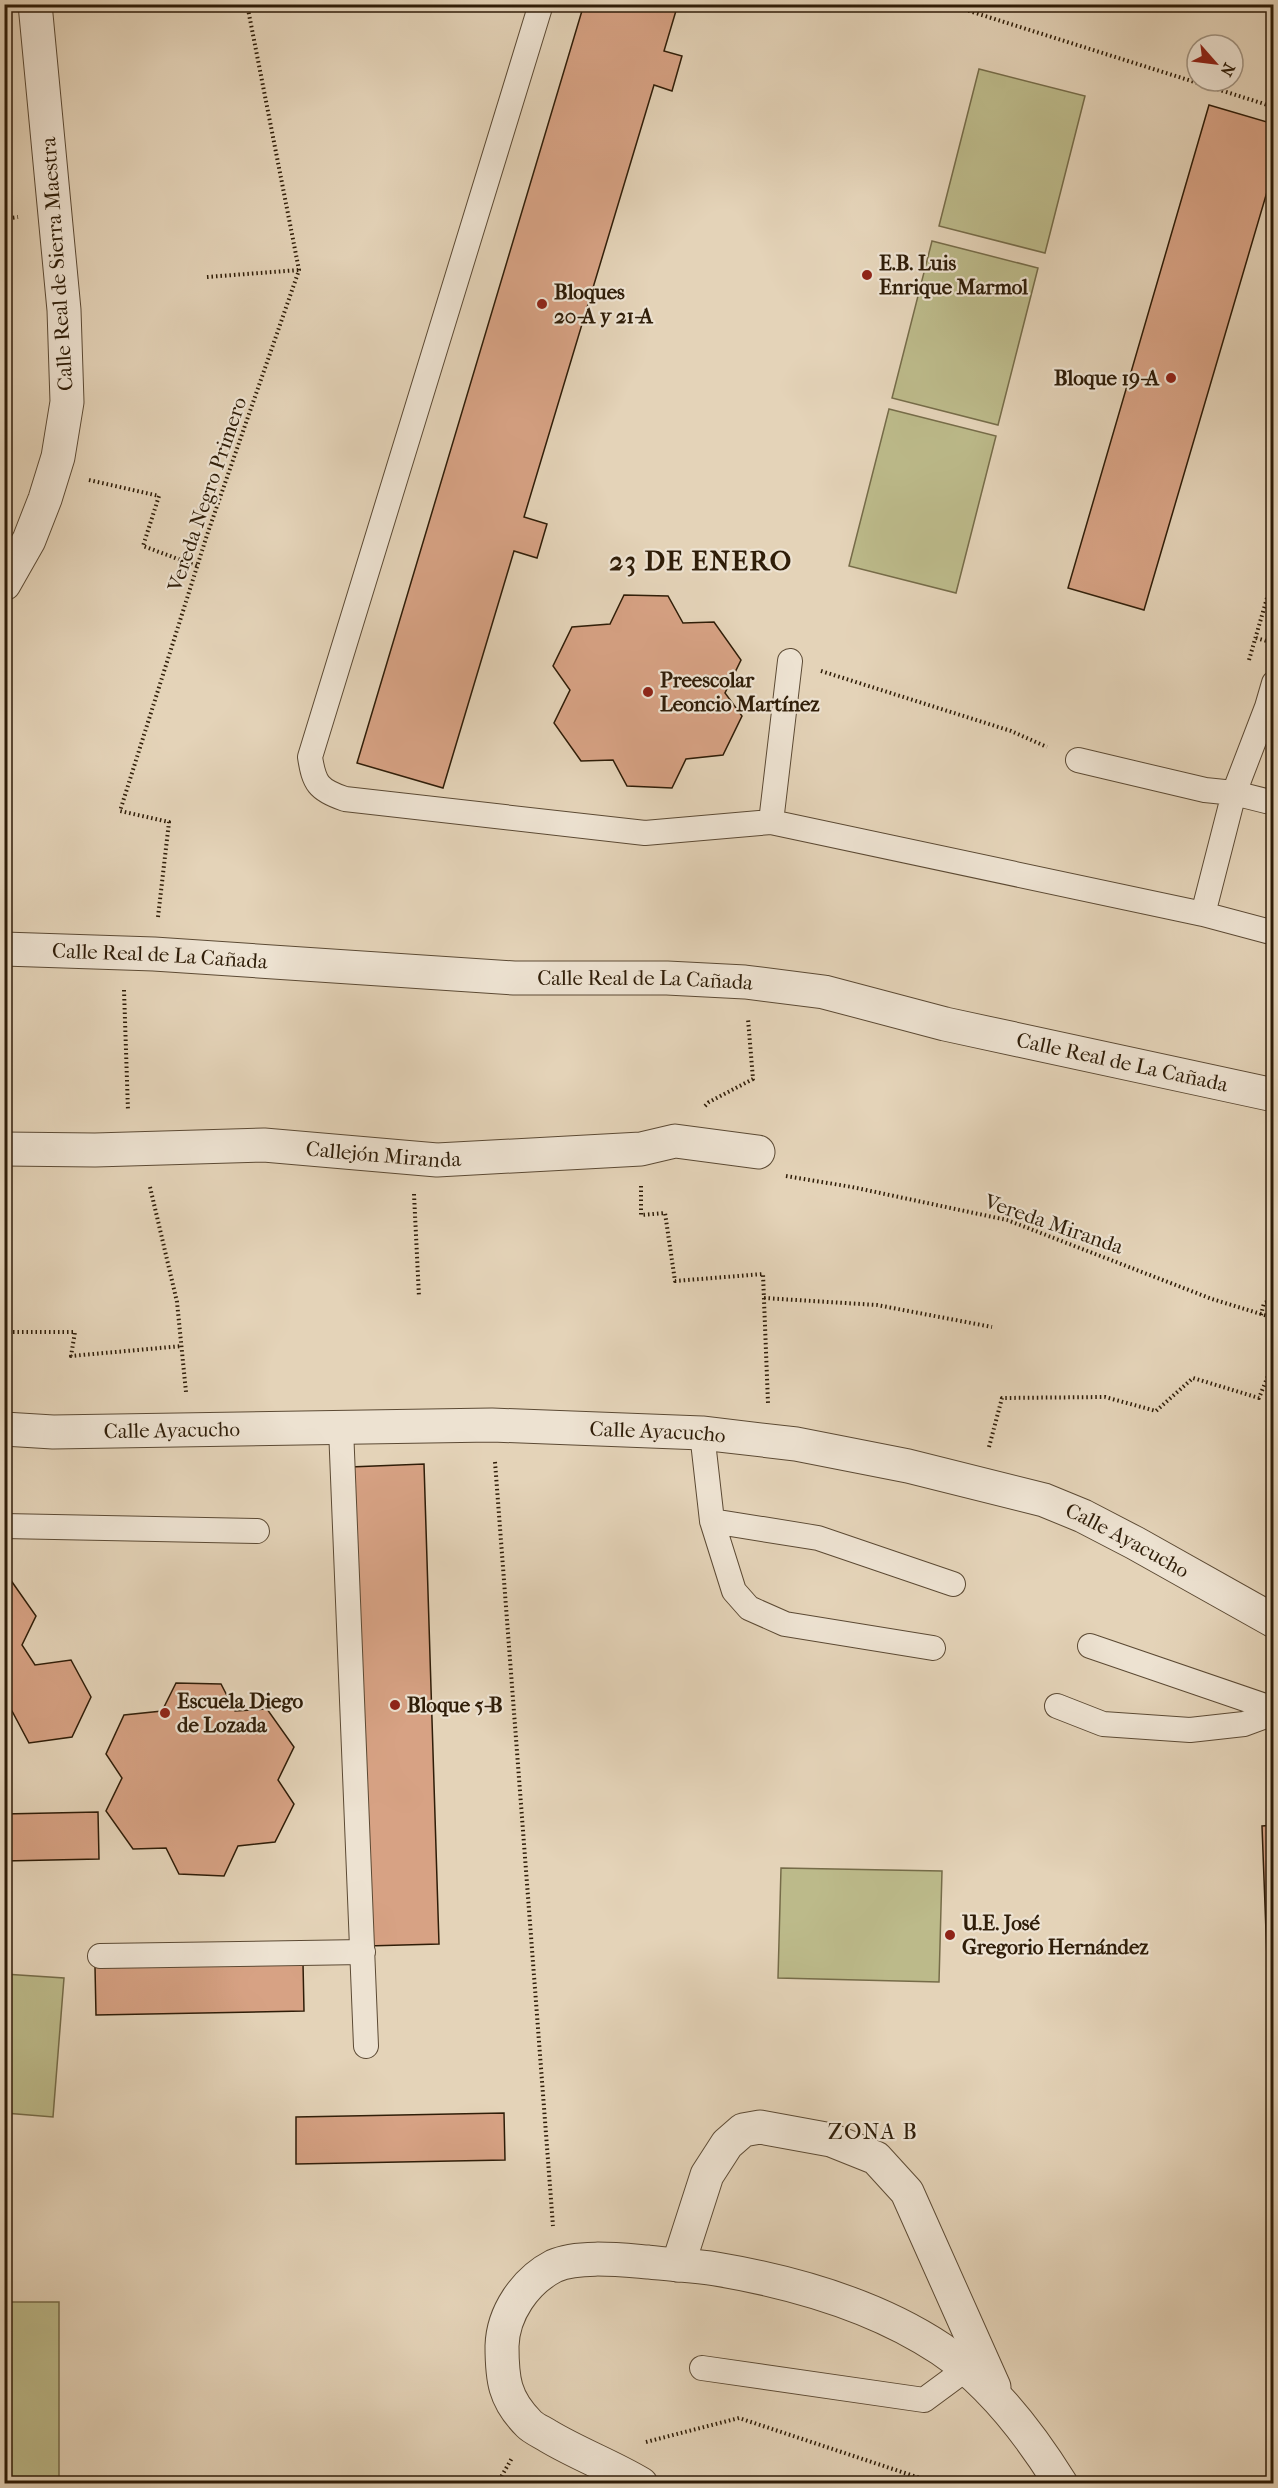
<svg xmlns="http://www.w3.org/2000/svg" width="1278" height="2488" font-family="'IM FELL French Canon',serif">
  <rect width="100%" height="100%" fill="#e4d3b8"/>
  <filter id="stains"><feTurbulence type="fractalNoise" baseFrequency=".00333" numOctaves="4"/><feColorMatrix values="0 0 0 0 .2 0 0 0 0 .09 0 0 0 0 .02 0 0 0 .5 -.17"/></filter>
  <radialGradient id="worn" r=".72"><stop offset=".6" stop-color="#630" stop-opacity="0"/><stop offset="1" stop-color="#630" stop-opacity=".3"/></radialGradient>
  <!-- green -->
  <path fill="#bcba8a" stroke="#766c49" stroke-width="1.5" d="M979,69L1085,96L1045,253L939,226Z
    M932,241L1038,268L998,425L892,398Z
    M889,409L996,436L956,593L849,566Z
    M781,1868L942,1871L939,1982L778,1978Z
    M4,1974L64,1978L53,2117L5,2113Z
    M5,2302H59V2483H5Z"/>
  <!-- building -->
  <path fill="#d7a284" stroke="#2f1d08" stroke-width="1.5" d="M584,4H678L664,51L682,56L672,91L654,85L524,517L547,524L537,558L514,551L443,788L357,763Z
    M1209,105L1274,124V168L1144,610L1068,588Z
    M624,595L668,596L683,623L714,622L741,660L725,693L742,716L723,755L686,759L672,788L627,786L613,760L581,761L554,723L570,690L553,666L572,627L610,624Z
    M424,1464L439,1944L367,1946L350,1467Z
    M10,1579L36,1616L22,1645L35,1665L71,1660L91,1697L72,1737L29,1743L12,1711L4,1712V1580Z
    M176,1683L221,1684L235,1711L267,1709L294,1747L278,1780L294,1804L275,1842L238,1846L224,1876L179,1874L166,1848L133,1849L106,1811L122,1778L106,1754L124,1715L162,1711Z
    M98,1812L99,1859L4,1861V1814Z
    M1274,1825V2143L1262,1826Z
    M303,1963L304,2011L96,2015L95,1967Z
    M504,2113L505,2160L296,2164V2117Z"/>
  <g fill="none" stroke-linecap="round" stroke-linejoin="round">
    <!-- service casing -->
    <g stroke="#5c4a34" stroke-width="26">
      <path id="service" d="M541,4L310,757C314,783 318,790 345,799L645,833L771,822L1203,914L1274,933
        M1078,760L1205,790L1234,793L1274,803
        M771,822L790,661
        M1203,914L1234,793L1267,707L1274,683
        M341,1428L366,2046
        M702,1433L712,1521L734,1591L749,1608L785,1624L933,1648
        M712,1521L818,1538L953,1584
        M4,1526L257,1531
        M1090,1646L1274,1709
        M1057,1706L1103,1724L1190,1730L1244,1724L1274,1713
        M100,1956L363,1952
        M702,2368L924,2400L966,2369"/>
    </g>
    <!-- minor casing -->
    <g stroke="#5c4a34" stroke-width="35">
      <g id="minor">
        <path d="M4,584L29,540L45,499L58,457L67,402L64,310L35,4"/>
        <path id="s1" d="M4,949L154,954L514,978H667L745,982L824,992L945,1024L1274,1095"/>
        <path id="s2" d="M4,1149L95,1150L264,1145L437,1160L641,1149L675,1141L758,1152"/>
        <path id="s3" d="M4,1429L53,1432L492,1425L702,1433L796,1444L908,1466L1044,1500L1083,1516L1135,1543L1274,1621"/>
        <path d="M678,2265L707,2175L727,2144L743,2130L760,2127L831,2140L876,2158L907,2192L994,2387"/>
        <path d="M641,2484C611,2466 578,2454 548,2436C542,2432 534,2429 529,2424C504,2399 502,2379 502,2346C503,2313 525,2281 554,2266C578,2255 622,2260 648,2262C671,2265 694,2265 716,2269C793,2282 875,2305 941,2349C990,2382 1030,2434 1061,2484"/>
      </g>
    </g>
    <!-- path -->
    <path stroke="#2f1d08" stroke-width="4" stroke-dasharray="1.5 3" stroke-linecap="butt" d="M947,4L1274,107
      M4,219L18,217
      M207,277L299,270
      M89,480L159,496L143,546L197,566
      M1256,638L1274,643
      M1249,660L1274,574
      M821,671L1011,731L1047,747
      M158,917L169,822L120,811L207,535L299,270L247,4
      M124,990L128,1111
      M705,1106L709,1102L753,1079L748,1019
      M786,1176L852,1187L1007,1220L1212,1299L1274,1318
      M641,1186V1215L665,1213L675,1281L763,1274L768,1403
      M150,1187L177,1302L186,1392
      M414,1194L419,1297
      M764,1298L877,1305L992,1327
      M1261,1315L1264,1303L1274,1300
      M4,1332H75L71,1356L182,1346
      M989,1447L1002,1398L1105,1397L1156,1411L1193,1378L1259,1398L1274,1361
      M495,1462L553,2226
      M646,2442L739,2418L938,2484
      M497,2484L512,2458"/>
    <!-- service -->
    <use href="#service" stroke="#ede2d1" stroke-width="24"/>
    <!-- minor -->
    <use href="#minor" stroke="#ede2d1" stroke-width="33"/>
  </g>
  <!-- markers -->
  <g fill="#8f2418" stroke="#ede2d1" stroke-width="2">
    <circle cx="867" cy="275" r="6"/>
    <circle cx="542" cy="304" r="6"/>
    <circle cx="1171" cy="378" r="6"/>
    <circle cx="648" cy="692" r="6"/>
    <circle cx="395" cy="1705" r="6"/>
    <circle cx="165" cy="1713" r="6"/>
    <circle cx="950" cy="1935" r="6"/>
  </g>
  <g text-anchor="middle" stroke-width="4.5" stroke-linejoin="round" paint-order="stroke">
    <!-- poi labels -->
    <g font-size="21" font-weight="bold" fill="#2f1d08" stroke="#ede2d1" text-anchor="start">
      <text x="879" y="270">E.B. Luis<tspan x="879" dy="24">Enrique Marmol</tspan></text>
      <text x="554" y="299">Bloques<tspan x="554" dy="24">20-A y 21-A</tspan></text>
      <text x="1159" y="385" text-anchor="end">Bloque 19-A</text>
      <text x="660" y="687">Preescolar<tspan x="660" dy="24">Leoncio Martínez</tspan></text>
      <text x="177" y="1708">Escuela Diego<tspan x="177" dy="24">de Lozada</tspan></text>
      <text x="407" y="1712">Bloque 5-B</text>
      <text x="962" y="1930">U.E. José<tspan x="962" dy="24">Gregorio Hernández</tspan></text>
    </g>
    <!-- street labels -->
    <g font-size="21" fill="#2f1d08" stroke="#ede2d1">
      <text transform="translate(57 264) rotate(-94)" y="7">Calle Real de Sierra Maestra</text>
      <text transform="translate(207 494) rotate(-71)" y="7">Vereda Negro Primero</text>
      <text dy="7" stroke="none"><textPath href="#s1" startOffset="156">Calle Real de La Cañada</textPath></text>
      <text dy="7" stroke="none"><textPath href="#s1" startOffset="642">Calle Real de La Cañada</textPath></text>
      <text dy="7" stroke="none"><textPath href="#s1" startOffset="1128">Calle Real de La Cañada</textPath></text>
      <text dy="7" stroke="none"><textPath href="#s2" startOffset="380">Callejón Miranda</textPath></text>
      <text transform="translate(1054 1224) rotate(19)" y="7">Vereda Miranda</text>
      <text dy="7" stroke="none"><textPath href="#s3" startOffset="168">Calle Ayacucho</textPath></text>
      <text dy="7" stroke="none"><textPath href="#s3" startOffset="654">Calle Ayacucho</textPath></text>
      <text dy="7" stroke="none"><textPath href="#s3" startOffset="1140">Calle Ayacucho</textPath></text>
    </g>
    <!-- neighbourhood labels -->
    <g font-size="22" letter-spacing="1.5" fill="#2f1d08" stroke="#ede2d1">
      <text x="873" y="2139">ZONA B</text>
    </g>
    <!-- district labels -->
    <g font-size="27" font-weight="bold" letter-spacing="1.5" fill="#2f1d08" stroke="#ede2d1">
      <text x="701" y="570">23 DE ENERO</text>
    </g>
  </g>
  <!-- margin -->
  <rect width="1278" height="2488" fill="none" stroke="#e4d3b8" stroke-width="24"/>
  <rect x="6" y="6" width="1266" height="2476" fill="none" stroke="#2f1d08" stroke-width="3"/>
  <rect x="12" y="12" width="1254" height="2464" fill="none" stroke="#2f1d08" stroke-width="1.5"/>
  <!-- north arrow -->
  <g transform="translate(1215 63) rotate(118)"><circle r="28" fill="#ede2d1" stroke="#a19381" stroke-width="1.5"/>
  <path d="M0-4.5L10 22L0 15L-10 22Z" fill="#8f2418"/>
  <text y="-9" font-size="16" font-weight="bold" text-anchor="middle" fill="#2f1d08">N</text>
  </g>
  <rect width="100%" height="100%" filter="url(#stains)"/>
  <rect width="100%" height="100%" fill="url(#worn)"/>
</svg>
